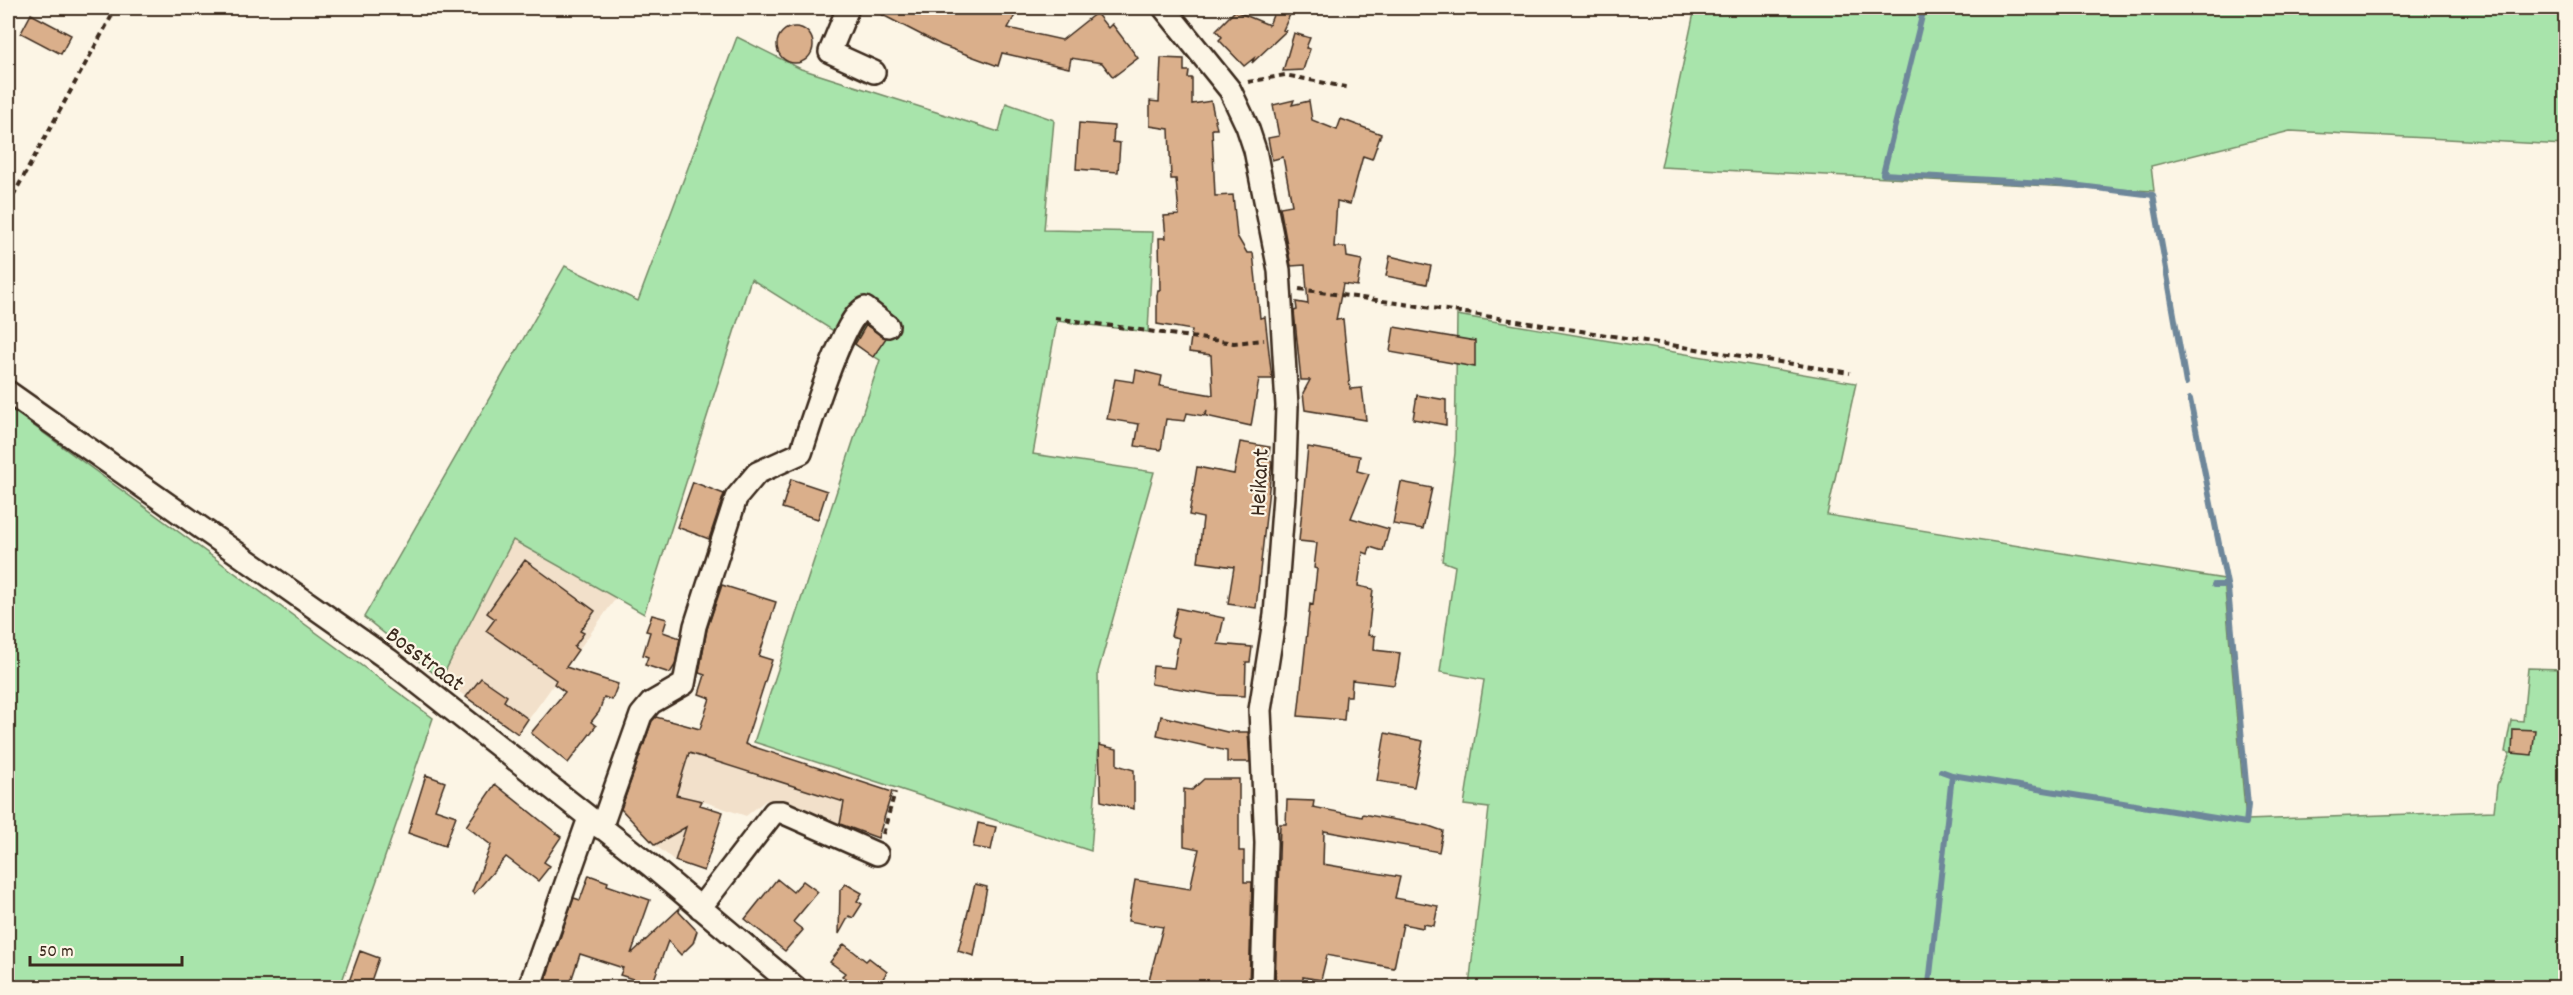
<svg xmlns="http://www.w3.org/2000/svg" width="2573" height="995" font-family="Dekko,sans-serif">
  <rect width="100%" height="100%" fill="#fcf5e5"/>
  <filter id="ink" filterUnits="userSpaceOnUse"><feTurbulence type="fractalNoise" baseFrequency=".0167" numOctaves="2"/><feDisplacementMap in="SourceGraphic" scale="12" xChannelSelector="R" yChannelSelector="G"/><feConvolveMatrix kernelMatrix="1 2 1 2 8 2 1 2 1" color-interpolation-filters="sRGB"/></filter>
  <g filter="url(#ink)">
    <!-- built -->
    <path fill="#f2e0ca" d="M512,540L616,598L518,734L441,679Z
      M651,714L892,792L878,838L866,833L864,839L766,800L746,816L702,801H694L675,861L655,845L620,808Z"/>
    <!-- green -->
    <path fill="#a8e4ab" stroke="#728764" stroke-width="1.5" d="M1695,8H2565V145L2290,131L2151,166L2154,191L1661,167Z
      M737,37L801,69L999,132L1006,103L1054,120L1044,230L1153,232L1148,332L1057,321L1033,454L1154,472L1098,672L1099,743L1091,851L754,742L880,360L751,279L644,614L513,540L441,679L364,617L565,266L638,301Z
      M1457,315L1856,383L1827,515L2224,579L2246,820L2494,811L2497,785L2510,753L2505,752L2511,720L2523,721L2528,668L2565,669V987H1469L1489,808L1464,805L1484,680L1440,672L1455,566L1442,561L1455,453Z
      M8,407L433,718L340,987H8Z"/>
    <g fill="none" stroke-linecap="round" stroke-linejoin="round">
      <!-- stream -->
      <path stroke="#6e879a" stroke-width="6" d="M1924,8L1883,174L2064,184L2153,195L2186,383
        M2214,585H2227
        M1941,771L1952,775
        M1929,984L1952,775L2246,823L2248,805L2228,589L2190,399"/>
    </g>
    <!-- building -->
    <path fill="#daaf8b" stroke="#3b2a1e" stroke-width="1.5" d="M869,8H1019L1008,28L1062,40L1096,13L1108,28L1112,24L1138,58L1113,77L1102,63L1071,58L1069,68L1002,53L998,66L941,45Z
      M1276,8H1293L1283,30L1286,31L1252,63L1254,58L1244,66L1219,40L1222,37L1216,30L1235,11L1269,25Z
      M31,14L71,35L61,54L21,33Z
      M777 45a18 18 0 1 1 36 0a18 18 0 1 1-36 0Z
      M1294,33L1310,38L1306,48L1310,49L1303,70L1283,71Z
      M1161,58L1184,59V71H1189L1188,78H1192V104L1211,101L1217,129H1212L1215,196L1233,195L1237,236L1247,253H1253L1260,318L1265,317L1272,379H1259L1251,426L1206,416L1207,410L1204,416L1187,413L1185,421L1166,419L1161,450L1135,446L1139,424L1107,419L1115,379L1134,382L1136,370L1162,376L1160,386L1213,395L1211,355L1189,352L1192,330L1157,324V296L1158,290H1160L1159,238H1166L1164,216L1179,215L1176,179H1171L1169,129L1150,126V101L1159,102Z
      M1294,100L1292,105L1309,101L1312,120L1337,130L1341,119L1381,134L1372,159L1363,156L1350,204L1337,201L1334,247H1346L1347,257L1362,260L1357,286L1343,284L1336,320L1343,319L1350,389L1362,388L1366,420L1305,410L1303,393L1310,380H1301L1294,311L1297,310L1296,302L1308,304L1305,265L1291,266L1280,207L1292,205L1283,157L1272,160L1268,138L1279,136L1273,105Z
      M1079,123L1114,126L1113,142L1120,143L1118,172L1076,169Z
      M1390,256L1431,266L1427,284L1386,276Z
      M866,325L886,338L873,357L855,344Z
      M1394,327L1475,341V367L1390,352Z
      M1417,395L1446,400V425L1413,419Z
      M1240,442L1270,447L1268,460L1272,461L1256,608L1228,604L1234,567L1198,562L1203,518L1189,515L1197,467L1234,474Z
      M1308,447L1360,456L1357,471L1369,474L1351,518L1389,529L1383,551L1370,547L1368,554L1363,552L1358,586L1373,589L1368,635L1375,636L1374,650L1400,653L1398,668L1394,685L1352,680L1351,696H1346L1344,720L1298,716L1310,604L1313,605L1317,569L1314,568L1317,543L1299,541Z
      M791,479L827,491L818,519L782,508Z
      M693,482L724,494L709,539L677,527Z
      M1401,482L1432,488L1423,529L1393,524Z
      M525,560L595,611L580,631L584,633L574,647L578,650L566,667L618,684L612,700L604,697L599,712L591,722L596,726L568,763L531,733L565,692L554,684L556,680L486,631L495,619L487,613Z
      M722,585L776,602L759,656L772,660L745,744L892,792L878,838L840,824L844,802L689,753L676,795L702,801L700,805L723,812L704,871L675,861L686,827L655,845L621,809L652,721L656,717L700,729L710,698L699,694L705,675L699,673L707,629Z
      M1177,608L1224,618L1218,644L1252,647L1250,662H1246L1245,696L1217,695L1151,684L1153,666L1174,668L1179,638L1171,636Z
      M652,615L667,619L663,632L680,638L675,665L670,673L645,665L648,657L643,655L650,632L646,631Z
      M481,678L507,696L504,701L528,719L518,734L466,697Z
      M1161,716L1227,732H1248L1250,762H1227V751L1157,735Z
      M2513,729L2535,730L2532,755L2512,753Z
      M1385,733L1423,741L1414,787L1377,781Z
      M1099,745L1117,749V765L1134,770V809L1101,801Z
      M426,775L445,782L435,809L456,816L445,846L408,833Z
      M1204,779H1239V851H1244V882H1252L1249,987H1147L1163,927L1128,921L1135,880L1190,889L1199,849L1184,846V789L1192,790Z
      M495,784L561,837L544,862L550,866L538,881L506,857L474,894L472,892L491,845L466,826Z
      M1287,800L1314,801L1313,807L1362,817L1363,814L1429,826L1443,831L1439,852L1324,831L1323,864L1400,877L1395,898L1438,906L1434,926L1423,924V928L1403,924L1394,968L1327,955L1321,980L1303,977V987H1275L1280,824H1286Z
      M978,823L996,827L991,850L973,847Z
      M589,875L608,882L607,885L650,900L631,954L680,908L679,912L697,931L693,943L681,955L668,941L652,985L620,975L623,968L580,954L569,987H543L574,898L580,900Z
      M777,879L793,892L803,881L818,892L793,922L803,930L785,951L745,919Z
      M846,884L862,893L857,901L862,904L853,918L849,916L839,934L840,890Z
      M975,884L987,887L974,956L958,951Z
      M844,944L866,961L869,958L887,972L878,987H858L842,976L845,973L830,962Z
      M360,951L379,958L369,987H347Z"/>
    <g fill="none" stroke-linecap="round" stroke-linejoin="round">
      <!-- minor casing -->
      <g stroke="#3b2a1e" stroke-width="26">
        <path id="minor" d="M848,8L830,52L874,72
          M1164,8L1230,90L1247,126L1255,150L1279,270L1287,406L1284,496L1275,615L1260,710L1266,843L1262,988
          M8,392L389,660L651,866L796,988
          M601,828L641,715L651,703L684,684L695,626L736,498L757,473L801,453C810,426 843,316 865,308L888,326
          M700,908L774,812H782L877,854
          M529,988L589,818"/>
      </g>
      <!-- path -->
      <path stroke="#3b2a1e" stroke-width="4" stroke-dasharray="6 4.5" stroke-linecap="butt" d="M1248,82L1285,75L1350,88
        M8,205L116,8
        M1299,289L1453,311L1850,373
        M1055,318L1234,343L1264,340
        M883,834L895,792"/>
      <!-- minor -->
      <use href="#minor" stroke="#fcf5e5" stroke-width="21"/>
    </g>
  </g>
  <g text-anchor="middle" stroke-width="4.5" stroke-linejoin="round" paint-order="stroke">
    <!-- street labels -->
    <g font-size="24" fill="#3b2a1e" stroke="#fcf5e5">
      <text transform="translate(1258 482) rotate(-87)" y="8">Heikant</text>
      <text transform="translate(426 658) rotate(37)" y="8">Bosstraat</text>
    </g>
  </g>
  <!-- margin -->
  <rect width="2573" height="995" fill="none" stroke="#fcf5e5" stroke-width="30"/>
  <rect x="15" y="15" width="2543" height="965" fill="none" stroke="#3b2a1e" stroke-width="2" filter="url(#ink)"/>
  <!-- scale -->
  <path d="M30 956v9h152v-9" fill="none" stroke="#3b2a1e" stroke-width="3"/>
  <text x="39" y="956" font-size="18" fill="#3b2a1e" stroke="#fcf5e5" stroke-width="4.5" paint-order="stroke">50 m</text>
</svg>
